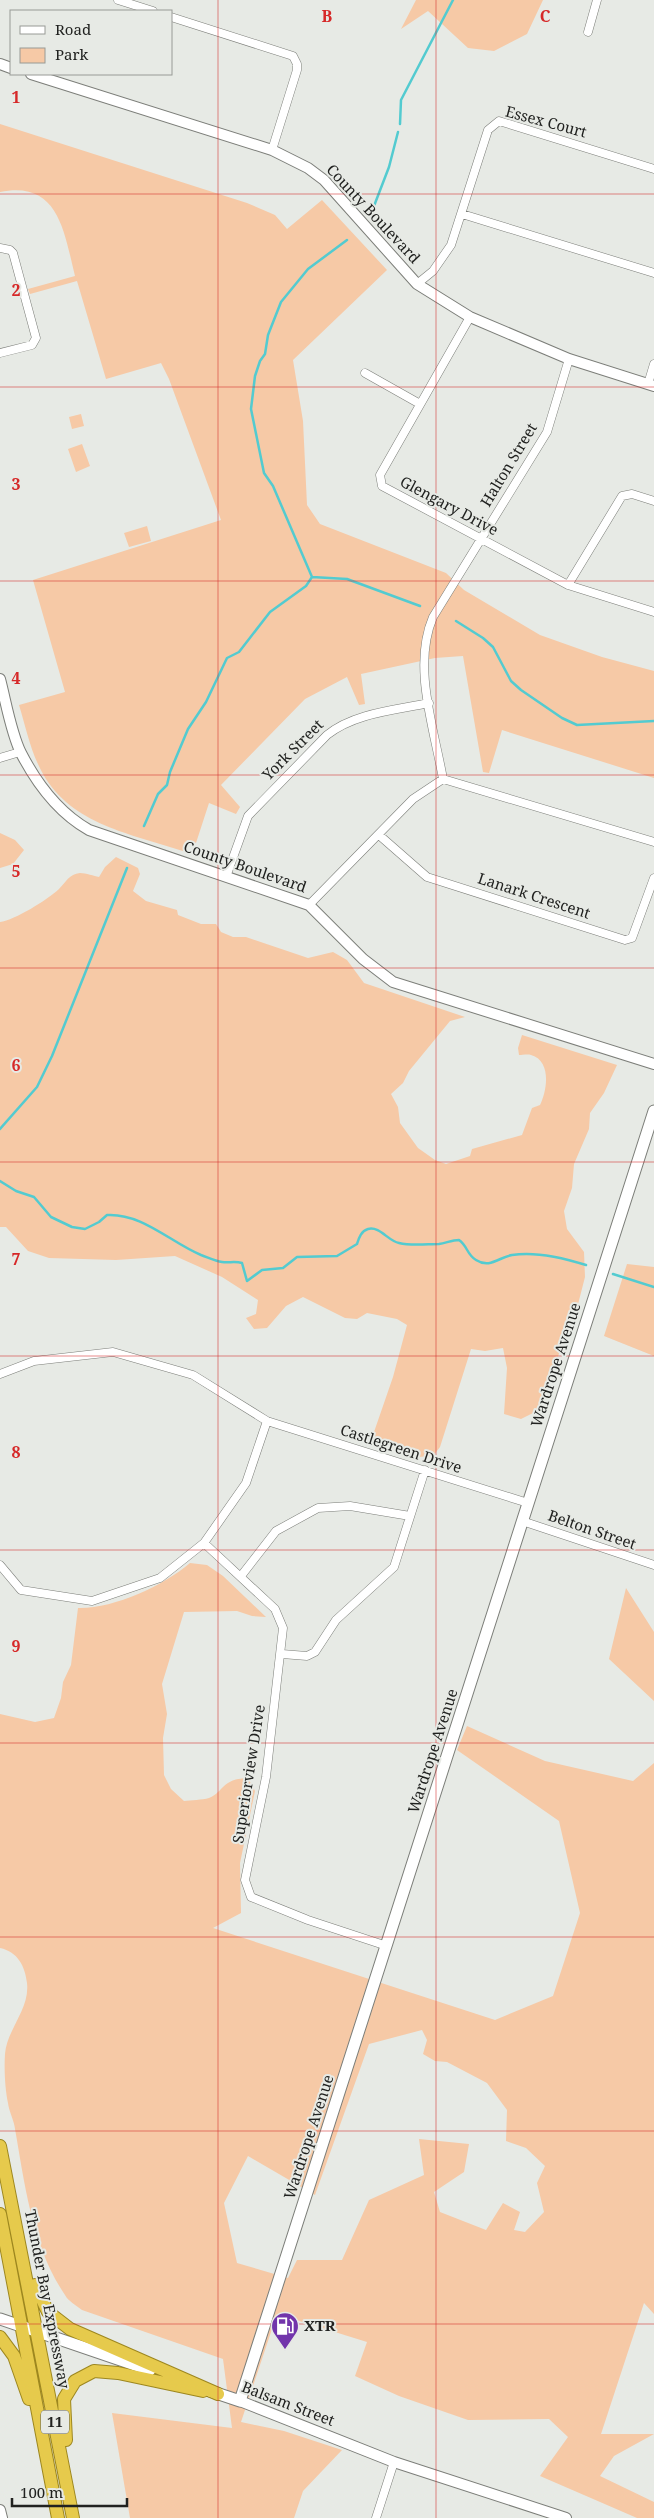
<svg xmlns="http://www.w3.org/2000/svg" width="654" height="2518" font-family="'Noto Serif',serif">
  <rect width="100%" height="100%" fill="#e7eae5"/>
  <!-- green -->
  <path fill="#f6c9a6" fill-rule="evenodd" d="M416,0H543L527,34L494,51L468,48L428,11L401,29Z
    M0,124L247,203L275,215L287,229L322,200L387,270L293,360L303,421L307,505L320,524L446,573L464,590L540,635L602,657L654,671V778L502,730L489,773L483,772L463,656L435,658L361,674L365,704L359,705L347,677L305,699L221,785L240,807L236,814L209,803L196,843L187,840L183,851C132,834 72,825 43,774C31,753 26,728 19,705L65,692L33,580L221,520L169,379L161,363L106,379L77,281L30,294L28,289L75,276C64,232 59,180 0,192Z
    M81,414L84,426L72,429L69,417Z
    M82,444L90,466L76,472L68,449Z
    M147,526L151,541L129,547L124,533Z
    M0,833L15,840L24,850L13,864L0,868Z
    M116,857L138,868L140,874L133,891L146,901L177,910L178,915L201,924H216L221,932L233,937H246L308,958L333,952L347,960L364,983L465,1017L450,1021L409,1071L403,1083L391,1094L398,1107L400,1123L418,1148L435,1160L446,1164L470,1156L472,1149L522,1135L532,1108L540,1105C547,1091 552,1061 531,1055C528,1054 522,1055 519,1055L518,1048L522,1035L617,1065L604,1093L590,1113L589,1129L574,1164L572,1188L564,1211L567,1229L584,1252L585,1277L576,1312L566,1332L541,1409L521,1419L504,1414L507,1368L503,1348L485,1351L471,1349L440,1447L433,1456L417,1457L375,1440L374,1432L393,1377L407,1325L397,1319L367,1313L357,1319L345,1318L303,1297L286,1306L267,1328L254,1329L246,1318L256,1314L258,1300L222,1277L175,1256L116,1260L49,1258L28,1251L6,1227H0V922C15,920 47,900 59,889C66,882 69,874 80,873C86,873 94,876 99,877L105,867Z
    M627,1264L654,1267V1356L604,1336Z
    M190,1563L207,1565L223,1576L266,1617L252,1616L237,1611L184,1612L162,1684L167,1714L163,1738L164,1775L171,1789L184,1801C191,1800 202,1800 209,1798C225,1791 221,1779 248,1778L255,1791L240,1863L241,1913L213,1928L495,2020L553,1996L580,1913L559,1821L457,1750L467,1726L545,1761L633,1781L654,1763V2314L644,2303L601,2434H654L614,2456L600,2476L654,2502V2518H637L540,2476L568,2437L549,2419L468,2420L399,2396L355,2376L367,2342L277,2314L241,2422L284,2431L342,2450L303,2491L294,2518H130L112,2413L232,2428L223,2359L82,2310C76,2305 68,2301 65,2295C32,2246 25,2185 15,2129C14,2120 9,2112 8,2103C5,2089 4,2069 5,2054C7,2029 30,2009 27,1983C25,1966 18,1952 0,1948V1714L35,1722L54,1718L61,1698L63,1682L71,1665L78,1608C113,1609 163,1586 190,1563ZM422,2030L427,2040L423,2054L435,2061L447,2062L487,2083L507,2110L506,2141L526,2148L545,2166L537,2183L544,2212L525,2232L514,2230L520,2212L503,2203L486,2230L440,2212L434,2192L464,2172L469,2144L419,2139L424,2175L369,2200L342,2260H297L288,2278L237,2263L224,2203L248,2156L315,2195L369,2044Z
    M626,1588L654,1632V1701L609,1659Z"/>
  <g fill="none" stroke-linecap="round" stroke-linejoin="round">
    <!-- stream -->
    <path stroke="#53cbd0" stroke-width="2.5" d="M400,124L401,100L453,0
      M374,206L389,167L398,132
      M312,577L273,486L264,473L251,409L255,376L260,361L265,354L268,335L281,302L308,269L347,240
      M312,577L347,579L420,606
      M456,621L483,638L493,647L511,681L521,690L562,718L577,725L654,721
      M144,826L158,794L167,785L170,772L188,729L206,702L227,658L239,652L270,612L306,586L312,577
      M0,1129L37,1087L52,1056L127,868
      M0,1181L16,1191L34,1197L51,1217L72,1227L85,1229L99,1222L107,1215C142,1213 170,1242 201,1255C207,1257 215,1261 222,1262C229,1263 235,1261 242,1263L247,1281L262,1270L283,1268L297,1257L337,1256L357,1244C359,1238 361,1231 368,1229C380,1226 388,1241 399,1243C411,1246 427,1244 439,1244C446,1243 452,1240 459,1240C467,1245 467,1255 476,1260C490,1269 499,1257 512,1255C536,1251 564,1258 586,1265
      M613,1274L654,1287"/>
    <!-- minor casing -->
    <g stroke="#7c7e79" stroke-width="9">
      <path id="minor" d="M118,0L153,11
        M171,17L293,56L297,64V70L272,150
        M588,32L597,0
        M462,214L654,273
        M0,248L10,250L13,253L36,338L32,345L0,353
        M417,284L433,271L451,245L488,130L499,121L654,169
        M470,317L380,475L382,486L568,585L654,612
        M365,373L420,404
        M648,384L654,364
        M568,585L622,496L632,494L654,501
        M0,758L20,752
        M443,779C434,728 412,666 433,617L547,432L569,359
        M379,835L427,877L625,940L632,938L654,878
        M226,877L248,816L327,735C354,713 396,710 429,703
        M309,905L413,799L443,779L654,842
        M0,1374L34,1361L113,1352L193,1375L267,1421L528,1503
        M522,1521L654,1565
        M204,1543L275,1609L283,1628L266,1777L245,1880L251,1897L308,1920L387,1946
        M0,1565L21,1590L92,1601L160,1578L204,1543L246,1483L267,1421
        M241,1576L276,1531L318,1508L350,1506L410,1516
        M282,1654L307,1656L315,1652L336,1620L394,1567L425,1470
        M376,2518L394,2462"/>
    </g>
    <!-- tertiary casing -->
    <g stroke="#7c7e79" stroke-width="12">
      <path id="tertiary" d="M0,64L11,68
        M31,74L272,150L308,168L324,180L417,284L470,317L569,359L654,386
        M0,679C6,702 11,733 21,753C37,784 59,813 89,830L309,905L363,959L393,982L654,1064
        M240,2401L394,2462L566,2518
        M0,2510L2,2518"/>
    </g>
    <!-- secondary casing -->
    <g stroke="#7c7e79" stroke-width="13">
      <path id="secondary" d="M0,2319L150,2370
        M210,2391L240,2401L654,1111"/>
    </g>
    <!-- trunk casing -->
    <g stroke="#9d871f" stroke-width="14">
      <path id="trunk" d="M0,2146L73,2518
        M0,2214L58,2518
        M35,2285L48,2312L70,2329L218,2394
        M0,2337L14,2356L29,2399
        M66,2440L64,2399L75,2381L94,2371L118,2373L203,2391"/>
    </g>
    <!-- minor -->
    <use href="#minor" stroke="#fff" stroke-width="8"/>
    <!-- tertiary -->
    <use href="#tertiary" stroke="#fff" stroke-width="10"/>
    <!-- secondary -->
    <use href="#secondary" stroke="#fff" stroke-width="11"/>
    <!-- trunk -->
    <use href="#trunk" stroke="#e6ca4c" stroke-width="12"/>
  </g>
  <!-- grid -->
  <path fill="none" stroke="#d62828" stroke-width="1" stroke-opacity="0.55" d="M218,0V2518M436,0V2518M0,194H654M0,387H654M0,581H654M0,775H654M0,968H654M0,1162H654M0,1356H654M0,1550H654M0,1743H654M0,1937H654M0,2131H654M0,2324H654"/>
  <!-- icons -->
  <defs>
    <g id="fuel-pin" transform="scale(1.4375)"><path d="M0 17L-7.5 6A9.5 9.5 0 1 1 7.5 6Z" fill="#7235ab" stroke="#e7eae5"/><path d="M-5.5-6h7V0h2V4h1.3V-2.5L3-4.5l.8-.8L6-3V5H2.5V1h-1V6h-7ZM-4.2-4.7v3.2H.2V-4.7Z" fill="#fff"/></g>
  </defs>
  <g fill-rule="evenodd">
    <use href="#fuel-pin" x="285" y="2326"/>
  </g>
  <g text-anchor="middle" stroke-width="4" stroke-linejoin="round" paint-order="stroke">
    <!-- shield labels -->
    <rect fill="#e7eae5" stroke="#5c5e5b" stroke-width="1" x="41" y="2410.5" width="28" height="23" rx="4"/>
    <g font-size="14" font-weight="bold" fill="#212220">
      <text x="55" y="2427">11</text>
    </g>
    <!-- street labels -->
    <g font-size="15" fill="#212220" stroke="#e7eae5">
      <text transform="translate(546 122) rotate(15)" y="5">Essex Court</text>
      <text transform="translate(373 214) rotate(47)" y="5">County Boulevard</text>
      <text transform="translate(509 465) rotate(-59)" y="5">Halton Street</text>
      <text transform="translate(449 506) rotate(28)" y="5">Glengary Drive</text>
      <text transform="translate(293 750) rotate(-45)" y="5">York Street</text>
      <text transform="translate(245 867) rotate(19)" y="5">County Boulevard</text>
      <text transform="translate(534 896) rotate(18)" y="5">Lanark Crescent</text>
      <text transform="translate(556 1365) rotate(-72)" y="5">Wardrope Avenue</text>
      <text transform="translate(401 1449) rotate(18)" y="5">Castlegreen Drive</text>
      <text transform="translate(592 1530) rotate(19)" y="5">Belton Street</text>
      <text transform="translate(433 1751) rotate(-72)" y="5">Wardrope Avenue</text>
      <text transform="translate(249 1774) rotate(-81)" y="5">Superiorview Drive</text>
      <text transform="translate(309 2137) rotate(-72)" y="5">Wardrope Avenue</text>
      <text transform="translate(47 2299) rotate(79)" y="5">Thunder Bay Expressway</text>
      <text transform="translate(288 2404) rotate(21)" y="5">Balsam Street</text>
    </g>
    <!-- poi labels -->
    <g font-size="15" font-weight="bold" fill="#212220" stroke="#e7eae5" text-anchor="start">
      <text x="304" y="2331">XTR</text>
    </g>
  </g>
  <g font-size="16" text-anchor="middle" font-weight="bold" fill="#d62828" stroke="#e7eae5" stroke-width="4" stroke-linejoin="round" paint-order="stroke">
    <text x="327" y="22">B</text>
    <text x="545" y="22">C</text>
    <text x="16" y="103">1</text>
    <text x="16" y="296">2</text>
    <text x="16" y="490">3</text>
    <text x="16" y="684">4</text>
    <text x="16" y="877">5</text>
    <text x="16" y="1071">6</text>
    <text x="16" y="1265">7</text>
    <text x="16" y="1458">8</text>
    <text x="16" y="1652">9</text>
  </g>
  <!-- legend -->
  <rect x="10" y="10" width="162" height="65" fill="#e7eae5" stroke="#989a96"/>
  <rect x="20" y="26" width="25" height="8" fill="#ffffff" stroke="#989a96"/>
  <text x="55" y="35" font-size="15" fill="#212220">Road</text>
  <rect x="20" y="48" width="25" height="15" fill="#f6c9a6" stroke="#989a96"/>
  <text x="55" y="60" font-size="15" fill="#212220">Park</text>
  <!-- scale -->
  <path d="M12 2498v8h115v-8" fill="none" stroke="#212220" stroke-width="2.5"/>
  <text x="20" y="2498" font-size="15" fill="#212220" stroke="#e7eae5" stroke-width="4" paint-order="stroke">100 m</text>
</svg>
